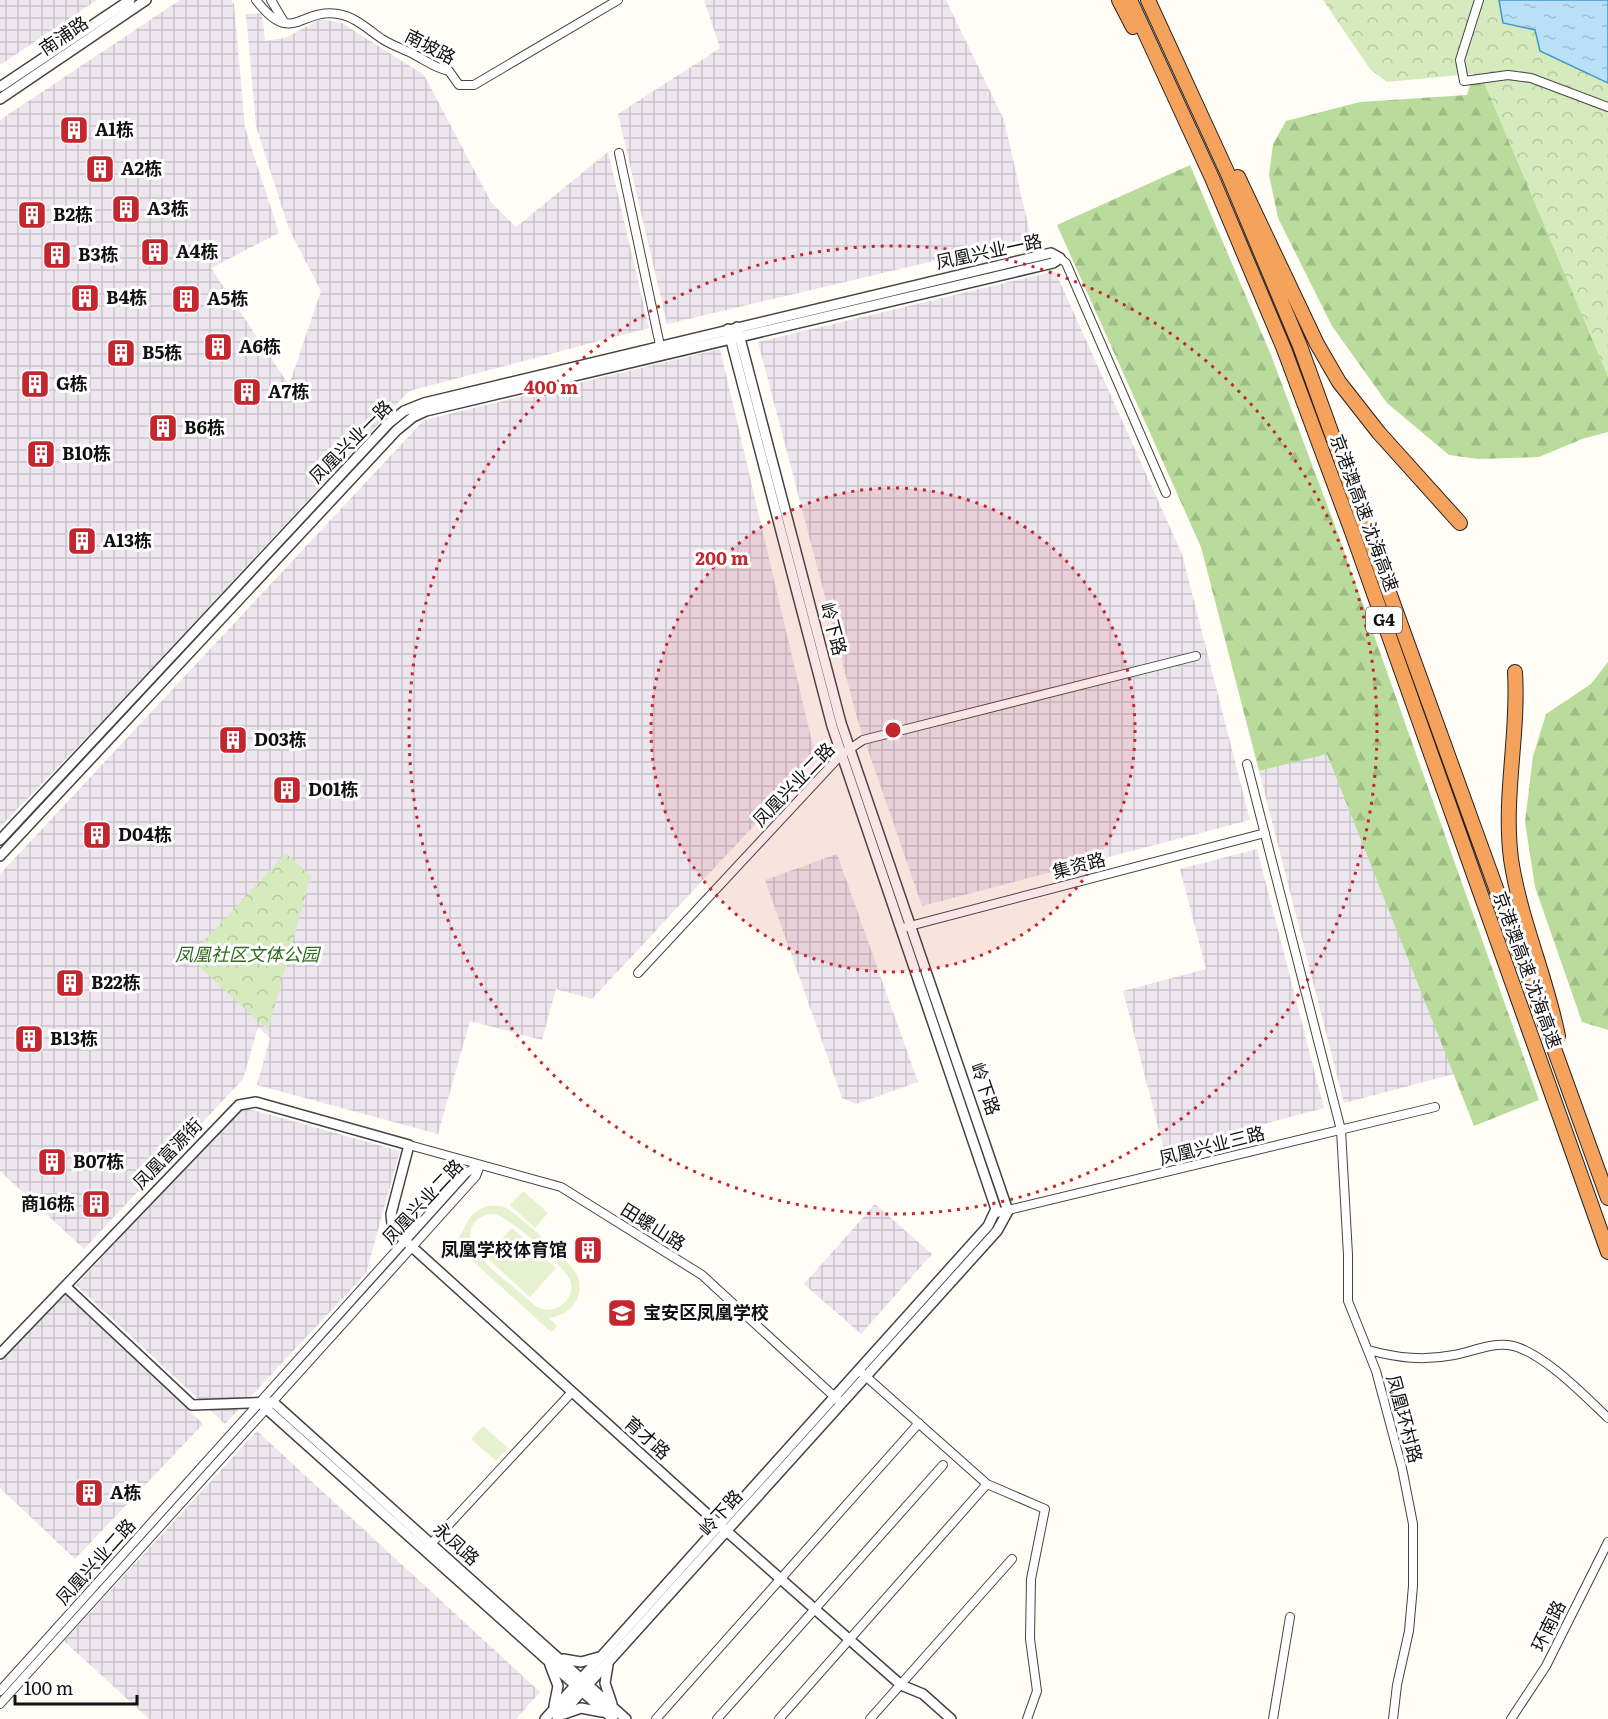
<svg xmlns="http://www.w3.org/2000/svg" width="1608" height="1719" font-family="Literata,'Noto Sans SC',serif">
  <defs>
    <pattern id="industrial-grid" width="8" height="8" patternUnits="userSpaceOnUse" patternTransform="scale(1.5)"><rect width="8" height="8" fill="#eee6ef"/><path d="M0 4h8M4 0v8" fill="none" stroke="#cbc4cc"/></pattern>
    <pattern id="forest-firs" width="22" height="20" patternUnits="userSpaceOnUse" patternTransform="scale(1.5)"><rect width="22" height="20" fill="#b9dc9c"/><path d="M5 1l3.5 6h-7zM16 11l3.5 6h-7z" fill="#9ebc85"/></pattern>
    <pattern id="park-crowns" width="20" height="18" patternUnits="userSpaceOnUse" patternTransform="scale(1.5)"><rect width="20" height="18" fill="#d5ebbd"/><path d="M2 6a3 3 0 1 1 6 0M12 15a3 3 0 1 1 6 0" fill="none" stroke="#b6c8a1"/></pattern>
    <pattern id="water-ripples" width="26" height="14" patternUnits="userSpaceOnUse" patternTransform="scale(1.5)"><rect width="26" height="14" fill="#b9e0f7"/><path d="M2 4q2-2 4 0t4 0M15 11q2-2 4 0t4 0" fill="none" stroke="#9ebfd3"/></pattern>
  </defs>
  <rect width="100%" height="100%" fill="#fffdf5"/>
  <!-- industrial -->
  <path fill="url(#industrial-grid)" d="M0,0H97L0,65Z
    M180,0H231L234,4L245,128L279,233L211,268L289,385L321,291L289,229L256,126L246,14L262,13L265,41L285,38L321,19L342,23L424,75L491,202L516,227L608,152L649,328L409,391L111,712L0,827V120Z
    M704,0H946L1004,120L1031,238L667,324L618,114L720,48Z
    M1055,271L1182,554L1250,820L922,906L857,718L758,342Z
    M720,349L816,759L592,999L556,989L542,1040L470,1021L438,1134L257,1085L270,1038L258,1027L243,1079L84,1249L0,1171V874L424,420Z
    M1327,753L1454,1074L1344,1103L1259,771Z
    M1257,849L1324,1108L1164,1150L1123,991L1206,969L1180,869Z
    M837,854L918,1082L856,1104L842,1098L765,880Z
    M242,1107L400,1151L366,1273L225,1424L76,1285Z
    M875,1204L932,1254L861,1334L804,1284Z
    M65,1294L203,1424L75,1559L0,1488V1362Z
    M257,1431L540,1692L516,1719H149L64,1641Z"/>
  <!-- forest -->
  <path fill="url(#forest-firs)" d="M1477,62L1608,91V432L1582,439L1539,457L1478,459L1449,455L1387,403L1332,326L1278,218L1269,175L1273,144L1286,121L1360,102L1467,95Z
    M1190,165L1271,355L1338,534L1539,1100L1474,1126L1327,754L1259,771L1201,547L1057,225Z
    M1608,662V1030L1582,1022L1535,887L1525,822L1533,756L1546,714L1591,684Z"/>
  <!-- park -->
  <path fill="url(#park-crowns)" d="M1323,0H1499L1503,23L1536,30L1540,51L1608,83V377L1480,73L1387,82L1370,69Z
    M286,853L311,876L268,1030L189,957Z"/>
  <!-- pitch -->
  <path fill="#e6f2cf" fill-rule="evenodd" d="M523,1191L548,1213L535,1228L510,1205Z
    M488,1206C494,1205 500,1205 506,1208C519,1215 572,1263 577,1275C586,1296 570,1316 549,1318L557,1326L551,1332L454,1244C467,1230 465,1212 488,1206ZM494,1214C509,1216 569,1269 571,1283C574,1299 558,1313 542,1309C535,1307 530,1301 524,1296C508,1281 456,1248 474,1223C479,1217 486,1214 494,1214Z
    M512,1228L556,1268L530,1297L486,1257Z
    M483,1426L508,1448L496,1461L471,1439Z"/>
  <!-- water -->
  <path fill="url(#water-ripples)" stroke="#3f96cf" stroke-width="1.5" d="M1499,0H1608V83L1540,51L1535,30L1503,23Z"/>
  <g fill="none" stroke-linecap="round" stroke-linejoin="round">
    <!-- minor casing -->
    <g stroke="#444" stroke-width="10">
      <path id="minor" d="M256,0C292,47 299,8 338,14C354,16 369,30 382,39C393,46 404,49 415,55C428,62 435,68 449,71L459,85H474L618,0
        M271,0L284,22
        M1479,0L1460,60L1464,81L1508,75L1531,78L1608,107
        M619,153L661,350
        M1060,258L1066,263L1166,493
        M1247,764L1341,1130L1348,1255V1301L1376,1371L1402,1468L1413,1524V1586L1409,1631L1397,1685L1393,1719
        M906,927L1265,833
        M638,973L841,755L863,740L1196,656
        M409,1145L561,1187L702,1275L838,1400
        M996,1213L1435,1107
        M1368,1350C1398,1358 1423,1361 1454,1355C1471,1352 1490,1343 1508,1345C1540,1349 1585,1396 1608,1418
        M862,1373L987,1484L1045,1509L1031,1579L1030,1639L1037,1691L1027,1719
        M428,1547L572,1392
        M0,1691L466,1173L480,1165
        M0,1704L476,1176L480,1165
        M656,1719L919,1423
        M717,1719L943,1465
        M779,1719L987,1484
        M870,1719L1012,1559
        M1273,1719L1290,1617
        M1511,1719L1546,1666L1608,1542"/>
    </g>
    <!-- tertiary casing -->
    <g stroke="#444" stroke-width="12">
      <path id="tertiary" d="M0,87L130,0
        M0,99L146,0
        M0,840L389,423L404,411L424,403L1051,253L1060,258
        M0,856L397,430L413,417L426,411L1053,263L1060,258
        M65,1286L192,1405L273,1402L626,1719
        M0,1354L239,1105L256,1102L409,1145L391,1214L392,1224L400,1236L706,1513L901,1685L923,1694L951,1719
        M260,1403L613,1719
        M563,1659L581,1662L599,1657
        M550,1665L558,1686L554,1706
        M608,1665L605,1683L612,1704
        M564,1714L581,1708L602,1712
        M545,1719L988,1226L996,1209L832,726L728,329
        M557,1719L997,1231L1008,1211L841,723L737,327"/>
    </g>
    <!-- motorway casing -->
    <g stroke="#222" stroke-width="16">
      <path id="motorway" d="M1119,0L1133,27
        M1130,0L1212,178L1284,349L1351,529L1608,1252
        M1148,0L1228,174L1300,346L1608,1198
        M1238,177L1317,344L1339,382L1379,433L1460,523
        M1515,672C1519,734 1503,797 1511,859C1520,919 1546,976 1558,1036"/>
    </g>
    <!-- minor -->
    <use href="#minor" stroke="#fff" stroke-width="8"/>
    <!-- tertiary -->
    <use href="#tertiary" stroke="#fff" stroke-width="9"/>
    <!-- motorway -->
    <use href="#motorway" stroke="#f5a25d" stroke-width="14"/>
  </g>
  <!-- distance rings -->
  <circle cx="893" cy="730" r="242" fill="#c4262e" fill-opacity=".12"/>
  <g fill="none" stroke="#c4262e" stroke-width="3" stroke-dasharray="3 6">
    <circle cx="893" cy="730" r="242"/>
    <circle cx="893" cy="730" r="484"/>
  </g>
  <!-- icons -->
  <defs>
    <g id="building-square" transform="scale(1.5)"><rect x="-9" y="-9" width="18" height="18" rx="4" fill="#c4262e" stroke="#fff"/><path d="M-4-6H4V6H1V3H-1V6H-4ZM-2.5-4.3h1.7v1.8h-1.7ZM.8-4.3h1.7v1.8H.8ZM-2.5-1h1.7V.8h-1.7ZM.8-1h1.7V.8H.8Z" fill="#fff"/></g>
    <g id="school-square" transform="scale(1.5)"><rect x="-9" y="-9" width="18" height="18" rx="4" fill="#c4262e" stroke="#fff"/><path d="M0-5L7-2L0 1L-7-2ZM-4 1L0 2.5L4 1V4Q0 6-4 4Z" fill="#fff"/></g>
  </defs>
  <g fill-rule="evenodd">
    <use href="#building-square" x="74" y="130"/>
    <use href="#building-square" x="100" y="169"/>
    <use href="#building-square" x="126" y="209"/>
    <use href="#building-square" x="32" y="215"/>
    <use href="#building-square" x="155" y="252"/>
    <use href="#building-square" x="57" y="255"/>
    <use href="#building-square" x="85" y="298"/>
    <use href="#building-square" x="186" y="299"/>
    <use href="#building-square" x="218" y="347"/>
    <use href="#building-square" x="121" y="353"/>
    <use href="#building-square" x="35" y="384"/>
    <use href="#building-square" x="247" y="392"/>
    <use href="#building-square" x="163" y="428"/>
    <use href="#building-square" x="41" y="454"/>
    <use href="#building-square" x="82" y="541"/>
    <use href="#building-square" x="233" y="740"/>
    <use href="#building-square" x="287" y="790"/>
    <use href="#building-square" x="97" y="835"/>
    <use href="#building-square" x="70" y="983"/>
    <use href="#building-square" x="29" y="1039"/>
    <use href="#building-square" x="52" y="1162"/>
    <use href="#building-square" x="96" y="1204"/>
    <use href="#building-square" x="588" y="1250"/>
    <use href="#school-square" x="622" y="1313"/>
    <use href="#building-square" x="89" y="1493"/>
  </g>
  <g text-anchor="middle" stroke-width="6" stroke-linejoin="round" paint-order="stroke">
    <!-- shield labels -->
    <rect fill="#fff" stroke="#585858" stroke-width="1.5" x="1366" y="607" width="36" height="26" rx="4.5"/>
    <g font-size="16" font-weight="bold" fill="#111">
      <text x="1384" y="626">G4</text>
    </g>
    <!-- street labels -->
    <g font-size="18" fill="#111" stroke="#fff">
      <text transform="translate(64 36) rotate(-34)" y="6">南浦路</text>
      <text transform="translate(430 47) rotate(27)" y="6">南坡路</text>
      <text transform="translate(989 252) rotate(-12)" y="6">凤凰兴业一路</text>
      <text transform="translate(351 442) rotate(-45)" y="6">凤凰兴业一路</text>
      <text transform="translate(1364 513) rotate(70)" y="6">京港澳高速 沈海高速</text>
      <text transform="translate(833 629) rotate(75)" y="6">岭下路</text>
      <text transform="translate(794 785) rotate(-46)" y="6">凤凰兴业二路</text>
      <text transform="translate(1079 866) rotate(-15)" y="6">集资路</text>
      <text transform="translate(1527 970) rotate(70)" y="6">京港澳高速 沈海高速</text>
      <text transform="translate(985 1089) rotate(71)" y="6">岭下路</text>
      <text transform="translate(1212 1146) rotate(-14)" y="6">凤凰兴业三路</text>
      <text transform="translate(168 1154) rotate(-46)" y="6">凤凰富源街</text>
      <text transform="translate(423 1202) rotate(-47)" y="6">凤凰兴业二路</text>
      <text transform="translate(653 1227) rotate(32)" y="6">田螺山路</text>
      <text transform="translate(1404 1419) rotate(75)" y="6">凤凰环村路</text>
      <text transform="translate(647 1438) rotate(42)" y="6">育才路</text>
      <text transform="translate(721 1513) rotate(-48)" y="6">岭下路</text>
      <text transform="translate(456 1544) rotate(42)" y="6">永凤路</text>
      <text transform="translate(96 1562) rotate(-48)" y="6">凤凰兴业二路</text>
      <text transform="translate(1549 1626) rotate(-64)" y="6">环南路</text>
    </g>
    <!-- poi labels -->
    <g font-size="18" font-weight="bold" fill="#111" stroke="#fff" text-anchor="start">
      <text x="95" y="136">A1栋</text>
      <text x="121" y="175">A2栋</text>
      <text x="147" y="215">A3栋</text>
      <text x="53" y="221">B2栋</text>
      <text x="176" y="258">A4栋</text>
      <text x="78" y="261">B3栋</text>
      <text x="106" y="304">B4栋</text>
      <text x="207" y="305">A5栋</text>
      <text x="239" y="353">A6栋</text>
      <text x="142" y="359">B5栋</text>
      <text x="56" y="390">G栋</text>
      <text x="268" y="398">A7栋</text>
      <text x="184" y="434">B6栋</text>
      <text x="62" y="460">B10栋</text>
      <text x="103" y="547">A13栋</text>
      <text x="254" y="746">D03栋</text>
      <text x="308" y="796">D01栋</text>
      <text x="118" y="841">D04栋</text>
      <text x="91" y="989">B22栋</text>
      <text x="50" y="1045">B13栋</text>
      <text x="73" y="1168">B07栋</text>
      <text x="75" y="1210" text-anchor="end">商16栋</text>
      <text x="567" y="1256" text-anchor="end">凤凰学校体育馆</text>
      <text x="643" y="1319">宝安区凤凰学校</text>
      <text x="110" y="1499">A栋</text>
    </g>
    <!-- park labels -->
    <g font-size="18" font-style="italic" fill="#2f6b1f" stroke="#fff">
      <text x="247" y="961">凤凰社区文体公园</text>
    </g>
  </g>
  <circle cx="893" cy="730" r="9" fill="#c4262e" stroke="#fff" stroke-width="3"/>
  <g font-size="18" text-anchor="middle" font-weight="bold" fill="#c4262e" stroke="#fff" stroke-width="6" stroke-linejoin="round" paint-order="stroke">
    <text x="551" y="394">400 m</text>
    <text x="722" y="565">200 m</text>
  </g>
  <!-- scale -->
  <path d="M15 1695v9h122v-9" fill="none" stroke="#111111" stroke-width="3"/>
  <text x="24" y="1695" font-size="18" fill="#111111" stroke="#ffffff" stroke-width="4.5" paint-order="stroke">100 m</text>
</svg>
